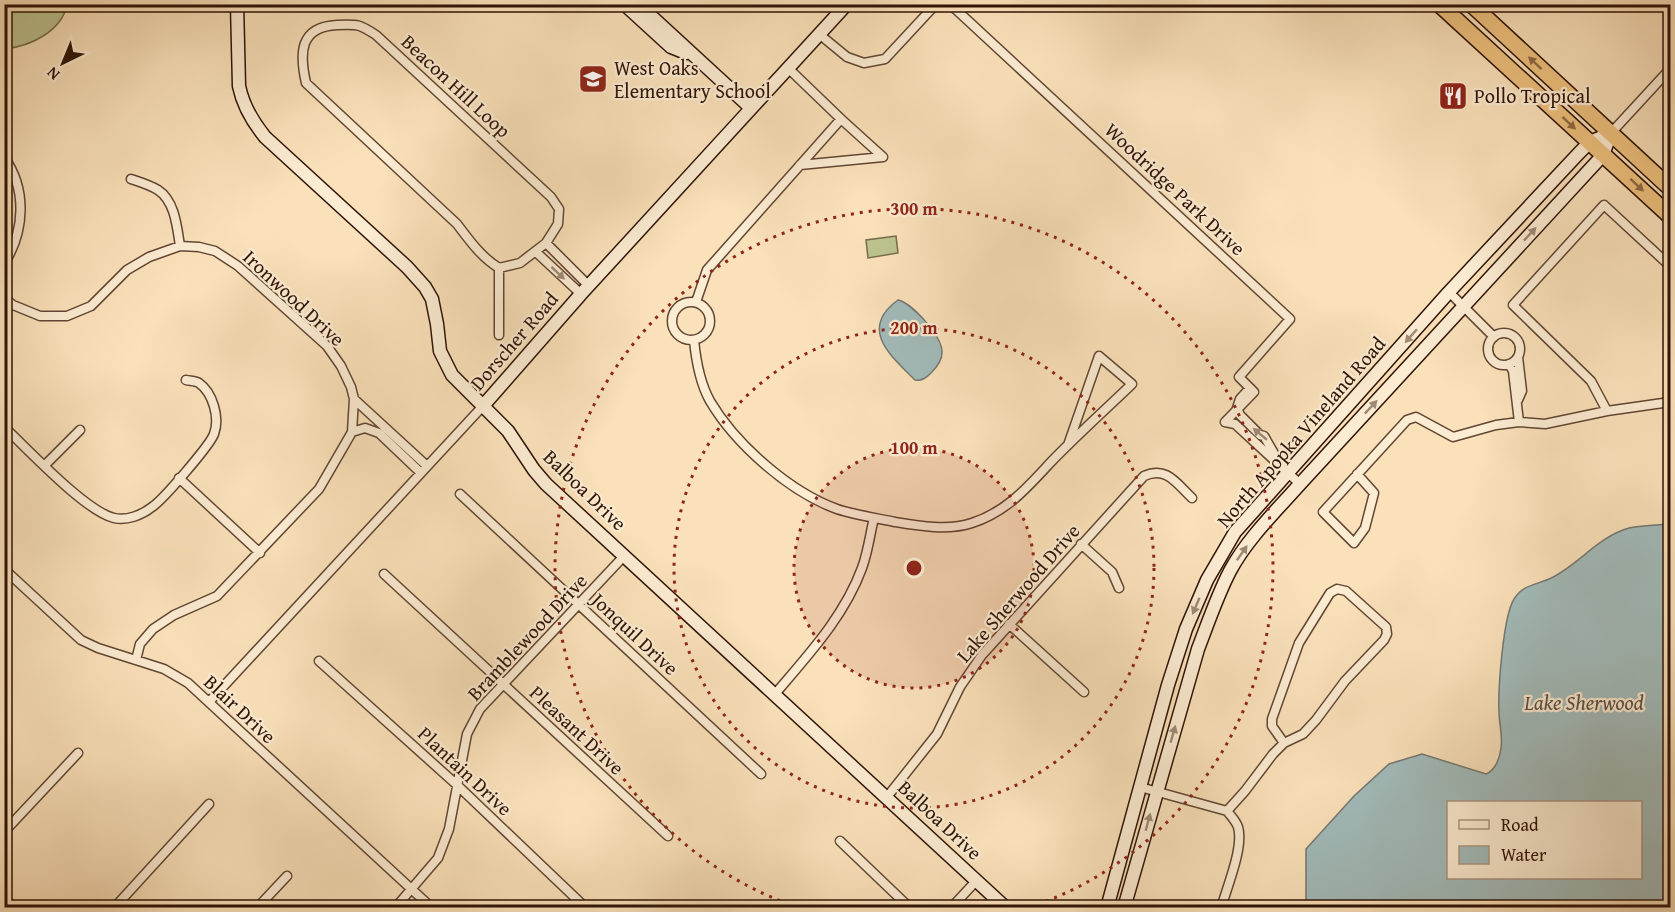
<svg xmlns="http://www.w3.org/2000/svg" width="1675" height="912" font-family="'Gentium Book Plus',serif">
  <rect width="100%" height="100%" fill="#fae1ba"/>
  <filter id="stains"><feTurbulence type="fractalNoise" baseFrequency=".00333" numOctaves="4"/><feColorMatrix values="0 0 0 0 .2 0 0 0 0 .09 0 0 0 0 .02 0 0 0 .5 -.17"/></filter>
  <radialGradient id="worn" r=".72"><stop offset=".6" stop-color="#630" stop-opacity="0"/><stop offset="1" stop-color="#630" stop-opacity=".3"/></radialGradient>
  <!-- green -->
  <path fill="#bdc390" stroke="#766b4b" stroke-width="1.5" d="M5,4H67V5C61,32 30,46 5,49Z
    M896,236L898,253L868,258L866,240Z"/>
  <!-- water -->
  <path fill="#a2bbba" stroke="#747872" stroke-width="1.5" fill-rule="evenodd" d="M898,300C912,303 943,337 942,353C942,360 936,368 931,373C926,378 922,381 915,380C891,356 858,329 898,300Z
    M1670,524V907H1306V849L1354,796L1389,764L1422,754L1486,774C1496,770 1500,757 1501,748C1503,735 1499,724 1499,711C1498,689 1503,617 1514,599C1523,585 1535,585 1549,579C1578,566 1597,537 1629,528C1642,525 1657,525 1670,524ZM1448,802H1640V878H1448Z"/>
  <g fill="none" stroke-linecap="round" stroke-linejoin="round">
    <!-- street casing -->
    <g stroke="#614633" stroke-width="11">
      <path id="street" d="M950,4L1290,319L1239,377L1254,392L1225,422
        M819,34L847,57L864,63L885,59L936,4
        M788,68L841,119
        M1611,133L1670,69
        M4,157C27,189 25,231 4,264
        M131,179C140,182 150,185 158,190C175,201 177,227 180,246
        M546,243L589,286
        M536,252L581,294
        M1670,266L1604,205L1513,305L1591,381L1607,411L1670,402
        M499,268L520,263L546,243L558,224L559,209L551,197L376,35C359,24 358,24 337,25C300,27 299,52 306,83L457,224C470,241 481,257 499,268V335
        M1449,292L1494,337
        M4,298L13,305L40,316H67L91,306L127,270L149,257L180,246L199,247L215,251L238,266L327,346L341,366L351,387L354,399L352,432L319,489L217,596L174,615L153,629L140,644L136,660
        M672 321a19 19 0 1 1 38 0a19 19 0 1 1-38 0Z
        M696,302L707,270L841,119L883,157L800,165
        M1488 349a16 16 0 1 1 32 0a16 16 0 1 1-32 0Z
        M694,340C696,361 700,383 710,401C736,445 790,492 837,509C855,515 876,518 895,522C919,526 948,531 972,523C1006,512 1026,489 1050,463C1076,436 1105,410 1132,384L1099,356L1068,445
        M1518,357L1522,391L1518,400
        M1509,364L1513,371L1519,422
        M1250,388L1240,399L1237,408L1240,415L1260,435L1264,436L1279,462
        M354,399L427,466
        M1225,422L1235,424L1300,484
        M4,427C28,449 85,511 114,518C127,521 142,515 152,507C163,500 210,445 214,434C220,418 213,393 199,383C196,381 190,381 186,380
        M352,432L365,428L379,433L421,473
        M45,465L80,430
        M1357,474L1374,493L1365,528L1354,543L1323,512L1407,420L1416,417L1453,437L1496,425L1519,422L1545,424L1607,411
        M179,478L260,553
        M460,494L761,774
        M1081,544L1112,572L1119,588
        M4,569L81,640L98,648L164,669L188,683L432,908
        M384,574L668,836
        M1009,624L1084,692
        M319,661L457,785L586,908
        M775,694C808,655 844,617 862,568C868,552 870,534 874,518
        M209,702L482,407
        M1140,787L1227,811C1231,816 1236,821 1238,827C1244,847 1227,887 1221,908
        M887,797L937,734L960,687L982,655L1144,476C1167,466 1176,483 1192,498
        M1227,811L1245,791L1273,754L1284,743L1303,734L1316,720L1345,681L1384,640L1387,634L1386,627L1346,591L1337,589L1330,593L1299,643L1272,719V726L1284,743
        M4,832L78,753
        M840,841L910,908
        M4,898L15,908
        M114,908L209,804
        M257,908L287,876
        M395,908L438,858L449,829L467,734L480,709L625,555
        M951,908L977,880"/>
    </g>
    <!-- secondary casing -->
    <g stroke="#2e1306" stroke-width="15">
      <path id="secondary" d="M237,4L239,86C243,106 252,121 265,137L407,267L425,287L432,299L437,324L440,351L452,375L508,431L534,470L546,484L1006,908
        M624,4L671,47L686,53
        M638,4L751,108
        M482,407L581,294L847,4
        M1107,908L1168,685L1186,629L1207,580L1235,532L1449,292L1579,153L1590,142L1611,133
        M1124,908L1198,649C1208,623 1217,596 1230,571C1247,539 1276,511 1300,484L1603,155L1611,133"/>
    </g>
    <!-- highway casing -->
    <g stroke="#2e1306" stroke-width="18">
      <path id="highway" d="M1439,4L1670,216
        M1471,4L1670,188"/>
    </g>
    <!-- street -->
    <use href="#street" stroke="#fcecd2" stroke-width="8"/>
    <!-- secondary -->
    <use href="#secondary" stroke="#fcecd2" stroke-width="12"/>
    <!-- highway -->
    <use href="#highway" stroke="#edc07d" stroke-width="15"/>
  </g>
  <!-- one-way arrows -->
  <defs><path id="oneway-solid" d="M-6-.8H1V-3.2L6.5 0L1 3.2V.8H-6Z" transform="scale(1.5)"/></defs>
  <g fill="#8e6a42">
    <use href="#oneway-solid" transform="translate(1535 63) rotate(-137)"/>
    <use href="#oneway-solid" transform="translate(1569 123) rotate(43)"/>
    <use href="#oneway-solid" transform="translate(1637 185) rotate(43)"/>
  </g>
  <g fill="#9f8a76">
    <use href="#oneway-solid" transform="translate(1530 234) rotate(-47)"/>
    <use href="#oneway-solid" transform="translate(558 273) rotate(43)"/>
    <use href="#oneway-solid" transform="translate(1411 336) rotate(131)"/>
    <use href="#oneway-solid" transform="translate(1371 407) rotate(-47)"/>
    <use href="#oneway-solid" transform="translate(1260 434) rotate(-140)"/>
    <use href="#oneway-solid" transform="translate(1242 553) rotate(-55)"/>
    <use href="#oneway-solid" transform="translate(1196 606) rotate(113)"/>
    <use href="#oneway-solid" transform="translate(1173 734) rotate(-74)"/>
    <use href="#oneway-solid" transform="translate(1148 822) rotate(-75)"/>
  </g>
  <!-- distance rings -->
  <circle cx="914" cy="568" r="120" fill="#8f2418" fill-opacity=".12"/>
  <g fill="none" stroke="#8f2418" stroke-width="3" stroke-dasharray="3 6">
    <circle cx="914" cy="568" r="120"/>
    <circle cx="914" cy="568" r="240"/>
    <path d="M797 907A359 359 0 1 1 1031 907"/>
  </g>
  <!-- icons -->
  <defs>
    <g id="school-square" transform="scale(1.5)"><rect x="-9" y="-9" width="18" height="18" rx="4" fill="#8f2418" stroke="#fcecd2"/><path d="M0-5L7-2L0 1L-7-2ZM-4 1L0 2.5L4 1V4Q0 6-4 4Z" fill="#fff"/></g>
    <g id="restaurant-square" transform="scale(1.5)"><rect x="-9" y="-9" width="18" height="18" rx="4" fill="#8f2418" stroke="#fcecd2"/><path d="M-5-6h1v4h1v-4h1v4h1v-4h1v5L-1.5 .5V6h-2V.5L-5-1ZM5-6V6H3V1.5H1.5Q1.5-4 5-6Z" fill="#fff"/></g>
  </defs>
  <g fill-rule="evenodd">
    <use href="#school-square" x="593" y="79"/>
    <use href="#restaurant-square" x="1453" y="96"/>
  </g>
  <g text-anchor="middle" stroke-width="4.5" stroke-linejoin="round" paint-order="stroke">
    <!-- poi labels -->
    <g font-size="20" fill="#2e1306" stroke="#fcecd2" text-anchor="start">
      <text x="614" y="75">West Oaks<tspan x="614" dy="23">Elementary School</tspan></text>
      <text x="1474" y="103">Pollo Tropical</text>
    </g>
    <!-- street labels -->
    <g font-size="20" fill="#2e1306" stroke="#fcecd2">
      <text transform="translate(456 86) rotate(43)" y="7">Beacon Hill Loop</text>
      <text transform="translate(1175 189) rotate(43)" y="7">Woodridge Park Drive</text>
      <text transform="translate(294 298) rotate(43)" y="7">Ironwood Drive</text>
      <text transform="translate(514 341) rotate(-49)" y="7">Dorscher Road</text>
      <text transform="translate(1301 432) rotate(-49)" y="7">North Apopka Vineland Road</text>
      <text transform="translate(585 490) rotate(44)" y="7">Balboa Drive</text>
      <text transform="translate(1018 593) rotate(-49)" y="7">Lake Sherwood Drive</text>
      <text transform="translate(635 634) rotate(43)" y="7">Jonquil Drive</text>
      <text transform="translate(527 637) rotate(-47)" y="7">Bramblewood Drive</text>
      <text transform="translate(240 709) rotate(43)" y="7">Blair Drive</text>
      <text transform="translate(577 730) rotate(43)" y="7">Pleasant Drive</text>
      <text transform="translate(465 771) rotate(43)" y="7">Plantain Drive</text>
      <text transform="translate(940 820) rotate(43)" y="7">Balboa Drive</text>
    </g>
    <!-- water labels -->
    <g font-size="21" font-style="italic" fill="#574e45" stroke="#fcecd2">
      <text x="1584" y="710">Lake Sherwood</text>
    </g>
  </g>
  <circle cx="914" cy="568" r="9" fill="#8f2418" stroke="#fcecd2" stroke-width="3"/>
  <g font-size="18" text-anchor="middle" font-weight="bold" fill="#8f2418" stroke="#fcecd2" stroke-width="4.5" stroke-linejoin="round" paint-order="stroke">
    <text x="914" y="215">300 m</text>
    <text x="914" y="334">200 m</text>
    <text x="914" y="454">100 m</text>
  </g>
  <!-- margin -->
  <rect width="1675" height="912" fill="none" stroke="#fae1ba" stroke-width="24"/>
  <rect x="6" y="6" width="1663" height="900" fill="none" stroke="#2e1306" stroke-width="3"/>
  <rect x="12" y="12" width="1651" height="888" fill="none" stroke="#2e1306" stroke-width="1.5"/>
  <!-- legend -->
  <rect x="1447" y="801" width="195" height="78" fill="#fcecd2" stroke="#aa9580" stroke-width="1.5"/>
  <rect x="1459" y="820" width="30" height="9" fill="#fcecd2" stroke="#aa9580" stroke-width="1.5"/>
  <text x="1501" y="831" font-size="18" fill="#2e1306">Road</text>
  <rect x="1459" y="846" width="30" height="18" fill="#a2bbba" stroke="#aa9580" stroke-width="1.5"/>
  <text x="1501" y="861" font-size="18" fill="#2e1306">Water</text>
  <!-- north arrow -->
  <g transform="translate(63 63) rotate(223)" stroke="#fcecd2" stroke-width="4.5" paint-order="stroke">
  <path d="M0-4.5L10 22L0 15L-10 22Z" fill="#2e1306"/>
  <text y="-9" font-size="16" font-weight="bold" text-anchor="middle" fill="#2e1306">N</text>
  </g>
  <rect width="100%" height="100%" filter="url(#stains)"/>
  <rect width="100%" height="100%" fill="url(#worn)"/>
</svg>
